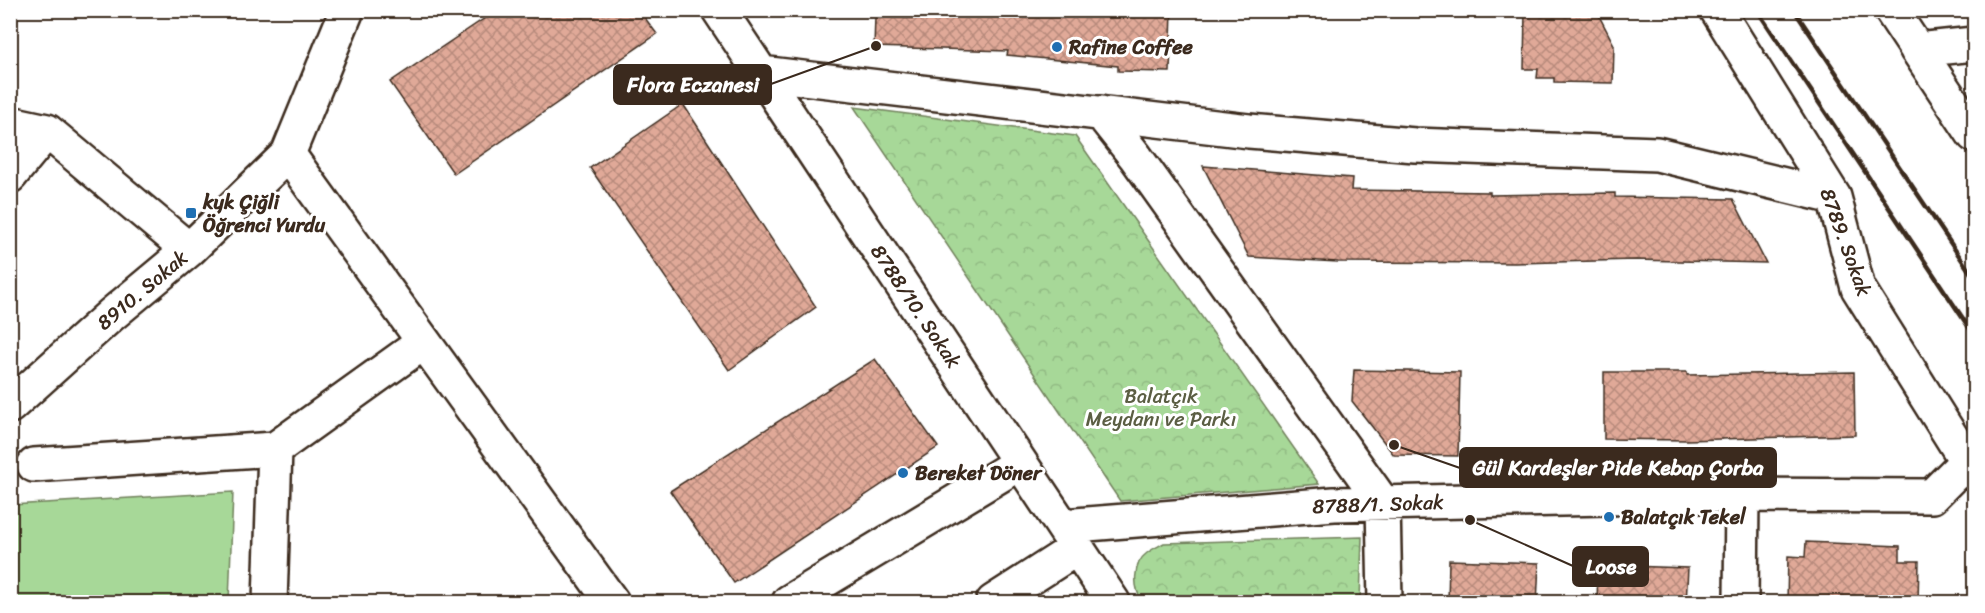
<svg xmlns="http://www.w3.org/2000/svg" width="1985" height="613" font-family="Sriracha,sans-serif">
  <defs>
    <pattern id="park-crowns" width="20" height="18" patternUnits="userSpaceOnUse" patternTransform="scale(1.5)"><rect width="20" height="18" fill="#a7d898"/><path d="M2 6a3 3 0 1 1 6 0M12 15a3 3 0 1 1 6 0" fill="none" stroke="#91ba83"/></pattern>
    <pattern id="building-cross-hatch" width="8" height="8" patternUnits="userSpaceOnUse" patternTransform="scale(1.5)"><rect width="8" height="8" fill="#e0a998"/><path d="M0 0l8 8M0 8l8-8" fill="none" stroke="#b78a7b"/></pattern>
  </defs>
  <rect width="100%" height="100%" fill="#fff"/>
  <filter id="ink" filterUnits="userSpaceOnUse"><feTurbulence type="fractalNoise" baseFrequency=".0167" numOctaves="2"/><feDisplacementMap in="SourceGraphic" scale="12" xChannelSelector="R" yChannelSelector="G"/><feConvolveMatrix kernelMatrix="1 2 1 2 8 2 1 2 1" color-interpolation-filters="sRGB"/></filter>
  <g filter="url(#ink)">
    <!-- green -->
    <path fill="#a7d898" stroke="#71815b" stroke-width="1.5" d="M233,492L229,602H11V505Z"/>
    <!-- park -->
    <path fill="url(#park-crowns)" stroke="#71815b" stroke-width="1.5" d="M854,107L1075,136L1319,484L1120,501Z
      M1362,537L1360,602H1143C1133,589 1132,564 1147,553C1152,549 1159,546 1164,543Z"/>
    <!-- building -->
    <path fill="url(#building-cross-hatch)" stroke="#3b2a1e" stroke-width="1.5" d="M497,10H639L657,34L454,174L390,82Z
      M936,10H1172L1170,72L1118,71V66L1007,55L1008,51L874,47L875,17L936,19Z
      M1525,10H1596L1614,45L1613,83L1554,82V78H1537L1538,69H1524Z
      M683,104L816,307L729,370L590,168Z
      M1203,166L1352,178L1351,190L1490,192V195L1615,193V197L1733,199L1766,263L1635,260L1515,263L1338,262L1249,257Z
      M875,359L938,447L734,583L670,491Z
      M1354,370L1460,372L1458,456L1394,455L1352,401Z
      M1604,372H1687V375L1854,372L1855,435L1687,440L1604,439Z
      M1806,542L1900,546V561H1919L1918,603H1787L1788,556L1805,557Z
      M1449,560L1539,563L1537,603H1448Z
      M1598,565L1688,568L1686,603H1597Z"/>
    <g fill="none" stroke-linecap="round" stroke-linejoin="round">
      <!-- minor casing -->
      <g stroke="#3b2a1e" stroke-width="38">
        <path id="minor" d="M719,10L1113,602
          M1717,10L1834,197L1858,288L1974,473
          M1891,10L1974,135
          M1917,50L1974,44
          M761,73L1249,131L1415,145L1657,154L1834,197
          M1101,113L1135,156L1383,503L1385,602
          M10,123L47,131L189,250
          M288,154L612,602
          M10,176L47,131
          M10,406L111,315L189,250L288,154L347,10
          M275,449L424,342
          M34,465L275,449L270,602
          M1063,526L1334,504L1742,495L1932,496L1967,461
          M789,602L1020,463
          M993,602L1077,548
          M1741,602L1742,495"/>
      </g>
      <!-- minor -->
      <use href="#minor" stroke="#fff" stroke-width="33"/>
      <!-- rail -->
      <path stroke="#3b2a1e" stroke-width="4.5" d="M1757,10L1974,335
        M1794,10L1974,278"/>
    </g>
  </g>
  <!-- markers -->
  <g fill="#1f6fb2" stroke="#fff" stroke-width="2">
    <circle cx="1057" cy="47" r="6"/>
    <rect x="185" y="207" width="12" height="12" rx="3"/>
    <circle cx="903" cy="473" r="6"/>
    <circle cx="1609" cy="517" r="6"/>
  </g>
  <g text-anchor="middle" stroke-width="6" stroke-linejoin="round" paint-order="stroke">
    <!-- poi labels -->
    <g font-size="20" font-weight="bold" fill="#3b2a1e" stroke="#fff" text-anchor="start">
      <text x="1069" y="54">Rafine Coffee</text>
      <text x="203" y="209">kyk Çiğli<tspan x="203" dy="23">Öğrenci Yurdu</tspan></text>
      <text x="915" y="480">Bereket Döner</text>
      <text x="1621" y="524">Balatçık Tekel</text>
    </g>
    <!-- street labels -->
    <g font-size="20" fill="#3b2a1e" stroke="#fff">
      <text transform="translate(1846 242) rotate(70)" y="7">8789. Sokak</text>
      <text transform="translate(142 290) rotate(-40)" y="7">8910. Sokak</text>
      <text transform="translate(916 306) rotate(56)" y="7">8788/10. Sokak</text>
      <text transform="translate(1378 504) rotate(-2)" y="7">8788/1. Sokak</text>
    </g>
    <!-- park labels -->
    <g font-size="20" fill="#5b5e43" stroke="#fff">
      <text x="1161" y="403">Balatçık<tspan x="1161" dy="23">Meydanı ve Parkı</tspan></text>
    </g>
  </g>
  <!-- callouts -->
  <path fill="none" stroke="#3b2a1e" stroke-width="2" d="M876 46L771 84M1394 445L1460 468M1470 520L1573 566"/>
  <g fill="#3b2a1e" stroke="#fff" stroke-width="2">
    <circle cx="876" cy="46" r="6"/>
    <circle cx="1394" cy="445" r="6"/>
    <circle cx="1470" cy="520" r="6"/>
  </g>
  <g fill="#3b2a1e" stroke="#3b2a1e" stroke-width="2">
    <rect x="614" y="65" width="157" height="39" rx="6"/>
    <rect x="1460" y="448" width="316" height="39" rx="6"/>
    <rect x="1573" y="547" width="75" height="39" rx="6"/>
  </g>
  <g font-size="21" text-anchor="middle" font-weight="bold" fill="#fff">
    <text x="693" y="92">Flora Eczanesi</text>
    <text x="1618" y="475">Gül Kardeşler Pide Kebap Çorba</text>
    <text x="1611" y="574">Loose</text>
  </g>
  <!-- margin -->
  <rect width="1985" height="613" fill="none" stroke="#fff" stroke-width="36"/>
  <rect x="18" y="18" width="1949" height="577" fill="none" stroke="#3b2a1e" stroke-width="2" filter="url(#ink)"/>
</svg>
